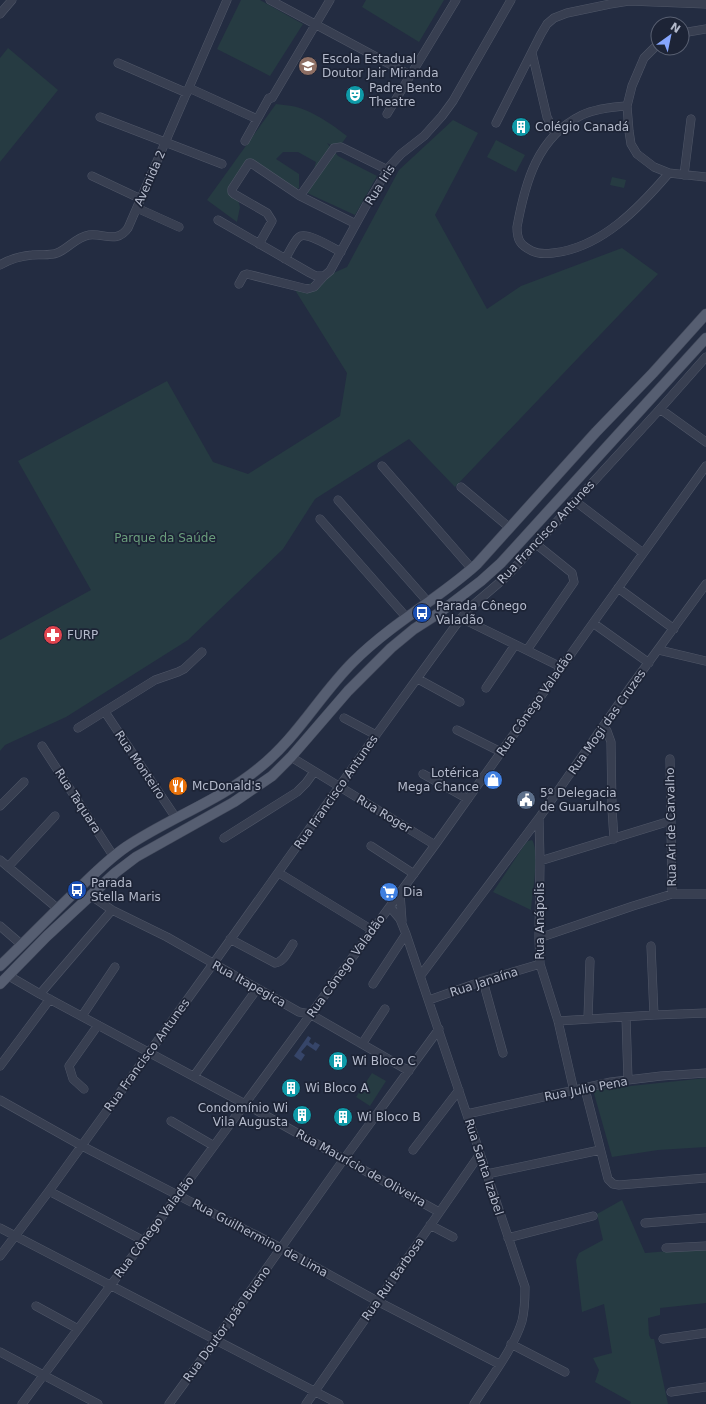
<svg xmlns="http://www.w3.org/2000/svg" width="706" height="1404" font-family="'DejaVu Sans',sans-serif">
  <rect width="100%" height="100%" fill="#232c41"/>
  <!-- green -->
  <path fill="#263b42" d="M241,0H260L303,24L270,76L217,49Z
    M366,0H444L419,42L362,7Z
    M8,48L58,90L0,162V58Z
    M276,104C281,105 287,105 292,106C310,109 333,125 347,136L338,149L327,143L338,156L377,176L355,215L307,193L316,162L298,152H283L276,159L299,174V188L296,189L251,164L235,189L240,207L237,222L207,200Z
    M453,120L478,133L435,215L487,309L521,286L622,248L658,274L455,487L409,439L315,499L283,549L188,640L66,717L5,745L0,751V640L91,590L18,461L167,381L213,462L248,474L340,416L347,373L295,290L347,267L399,170Z
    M496,140L525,155L516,172L487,157Z
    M612,177L626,180L624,188L610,185Z
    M532,840C540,852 532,895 531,910L493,892L525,844L528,841Z
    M372,1073L386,1081L370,1106L356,1097Z
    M706,1078V1147L658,1150L612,1157L593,1090Z
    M622,1200L645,1253L706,1248V1303L660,1308V1315L648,1318L649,1335L651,1339H654L668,1404H630L631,1402L595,1382L599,1370L593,1358L612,1353L604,1304L582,1312L576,1260L579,1253L603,1240L597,1214Z"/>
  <!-- water -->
  <path fill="#364569" d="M308,1036L311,1038L309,1042L313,1045L315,1042L320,1045L316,1051L307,1045L301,1052L305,1055L301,1061L294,1056Z"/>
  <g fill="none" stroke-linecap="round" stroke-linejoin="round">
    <!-- minor casing -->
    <g stroke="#505768" stroke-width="9">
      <path id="minor" d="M270,0L410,75
        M0,14L12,0
        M682,33L706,29
        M658,44L644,58L632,86L627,106L629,131L631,144L637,154L654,167L669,173L706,177
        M532,53L547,117L555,134
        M118,63L187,93
        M189,88L257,119
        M272,98L330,0
        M627,106C612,107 595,109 582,115C537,137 525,183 517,227C517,240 520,245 532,251C538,254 546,254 553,253C601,248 639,208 669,173
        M387,114L456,0
        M100,117L222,164
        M496,123L541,34L547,24L554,18L567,13L610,4L629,1L706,4
        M245,141L269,98
        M684,175L691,119
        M92,176L141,199
        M300,196L334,148L341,147L388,170
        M137,208L179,227
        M218,220L310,273L316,276H324L330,271L368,202L390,166L401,154L424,136L442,116L453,101L511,0
        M259,244L272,221L267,213L234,194L232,192V189L249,163H251L300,196L356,224
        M285,259C289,253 294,241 299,237C306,231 333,248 341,252
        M0,265C10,259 21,256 32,255C40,254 49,256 57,253C68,249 76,237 89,235C104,233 117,244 128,228L227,0
        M239,284L244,275L247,274L307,289L314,287L324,276
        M660,409L706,442
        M382,466L472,569
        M461,487L510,528
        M338,500L428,602
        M575,501L643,553
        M320,519L407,618
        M618,588L674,629
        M461,618L561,667
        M593,623L649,663
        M527,650L574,582L572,573L536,544
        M659,650L706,661
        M418,679L460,702
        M486,688L515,645
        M105,712L176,818
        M344,718L376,735
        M604,727L607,731L611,742L612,809L614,839
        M78,728L155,680L178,672L184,669L202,652
        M457,730L501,752
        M42,746L114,857
        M291,757L435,845
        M670,759L672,894
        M423,774L468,799
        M0,806L24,782
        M539,818L540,861L539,938L540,964L558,1021L574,1091
        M224,838L297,792L306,783L314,772
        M371,846L414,874
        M0,860L57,908
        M540,861L670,821
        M8,867L55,816
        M279,873L372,930
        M400,893L402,921
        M90,895L112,910L167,937L299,1012L310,1014L409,1071
        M390,907L400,919L406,934L525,1287C525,1298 525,1309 522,1321C514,1348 489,1380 474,1404
        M0,926L22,945
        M539,938L633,906L672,894H706
        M230,939L275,963C284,962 288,951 293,944
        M651,946L654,1015
        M421,975L539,818L629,689L706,584
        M9,976L40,994L245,1104L439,1212
        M483,981L503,1053
        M373,984L406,934
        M40,994L112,910
        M429,1000L483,981L540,964
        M82,1016L115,967
        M626,1017L628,1080
        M588,1018L590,961
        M558,1021L654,1015L706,1013
        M362,1044L385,1009
        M0,1066L50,999
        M194,1076L257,989
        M84,1089L73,1079L69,1066L98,1025
        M585,1089L608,1179L613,1184L619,1185L706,1178
        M0,1100L82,1146L281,1248L377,1301L499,1364
        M467,1114L611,1082L661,1076L706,1073
        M171,1121L214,1146
        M413,1150L459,1090
        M487,1174L600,1150
        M49,1191L144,1241
        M645,1223L706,1218
        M430,1225L453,1237
        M0,1228L339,1404
        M508,1238L593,1216
        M666,1248L706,1246
        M0,1256L49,1191L213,964L376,735L461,618L472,606L507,576L660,409L706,357
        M36,1306L78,1329
        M663,1339L706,1333
        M511,1344L565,1372
        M0,1352L98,1404
        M671,1392L706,1387
        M22,1404L161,1218L435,845L593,623L706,466
        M169,1404L215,1341L344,1159L439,1029
        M306,1404L480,1154"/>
    </g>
    <!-- major casing -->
    <g stroke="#41485a" stroke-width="11">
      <path id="major" d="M0,966C25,942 49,917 74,893C91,877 107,860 126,847C169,818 219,801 259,768C296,739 320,695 353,662C376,639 403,620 430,601C446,589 462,578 477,564L596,432L653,373L706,314
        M0,984L47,936L115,873L136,857L234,802L272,776L291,757L348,691L391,648L414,629L439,613L481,581L501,563L706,338"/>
    </g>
    <!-- minor -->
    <use href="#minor" stroke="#383f51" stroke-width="8"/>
    <!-- major -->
    <use href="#major" stroke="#565e71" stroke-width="10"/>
  </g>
  <!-- icons -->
  <defs>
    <g id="school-disc" transform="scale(1)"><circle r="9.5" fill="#8d6e63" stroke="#1d2436"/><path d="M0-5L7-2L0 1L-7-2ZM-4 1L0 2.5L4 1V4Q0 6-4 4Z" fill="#fff"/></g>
    <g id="theatre-disc" transform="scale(1)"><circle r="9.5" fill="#0f9aa8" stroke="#1d2436"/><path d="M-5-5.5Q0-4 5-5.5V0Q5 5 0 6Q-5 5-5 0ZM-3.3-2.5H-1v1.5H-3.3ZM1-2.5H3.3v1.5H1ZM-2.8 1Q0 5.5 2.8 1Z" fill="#fff"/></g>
    <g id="building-disc" transform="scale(1)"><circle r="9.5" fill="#0f9aa8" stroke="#1d2436"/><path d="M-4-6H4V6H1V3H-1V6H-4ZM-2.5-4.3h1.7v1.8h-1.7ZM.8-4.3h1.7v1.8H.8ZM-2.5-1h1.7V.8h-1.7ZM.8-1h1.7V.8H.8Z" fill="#fff"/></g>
    <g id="bus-disc" transform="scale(1)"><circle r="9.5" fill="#1a4fb4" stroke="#1d2436"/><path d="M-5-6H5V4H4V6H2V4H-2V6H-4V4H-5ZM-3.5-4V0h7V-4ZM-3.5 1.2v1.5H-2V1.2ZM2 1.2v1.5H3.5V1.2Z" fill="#fff"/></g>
    <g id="pharmacy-disc" transform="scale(1)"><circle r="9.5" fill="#e0444e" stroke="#1d2436"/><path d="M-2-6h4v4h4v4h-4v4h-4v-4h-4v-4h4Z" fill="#fff"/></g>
    <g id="shop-disc" transform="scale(1)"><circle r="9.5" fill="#3f7fe0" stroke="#1d2436"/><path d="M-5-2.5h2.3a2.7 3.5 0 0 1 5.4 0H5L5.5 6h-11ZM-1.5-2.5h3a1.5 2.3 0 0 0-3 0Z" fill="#fff"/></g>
    <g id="restaurant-disc" transform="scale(1)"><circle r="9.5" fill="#e8710a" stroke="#1d2436"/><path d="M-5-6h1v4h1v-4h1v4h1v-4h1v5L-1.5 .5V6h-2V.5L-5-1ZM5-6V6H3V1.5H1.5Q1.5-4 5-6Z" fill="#fff"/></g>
    <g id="civic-disc" transform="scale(1)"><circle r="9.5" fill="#5c6f8a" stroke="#1d2436"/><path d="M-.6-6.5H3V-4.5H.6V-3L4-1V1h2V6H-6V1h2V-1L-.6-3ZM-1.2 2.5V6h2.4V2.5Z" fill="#fff"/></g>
    <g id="supermarket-disc" transform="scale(1)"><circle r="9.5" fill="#3f7fe0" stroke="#1d2436"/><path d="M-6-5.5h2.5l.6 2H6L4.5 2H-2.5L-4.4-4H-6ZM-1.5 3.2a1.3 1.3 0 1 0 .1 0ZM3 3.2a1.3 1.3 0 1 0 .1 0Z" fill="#fff"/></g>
  </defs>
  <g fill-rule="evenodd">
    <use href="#school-disc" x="308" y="66"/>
    <use href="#theatre-disc" x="355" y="95"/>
    <use href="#building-disc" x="521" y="127"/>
    <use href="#bus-disc" x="422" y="613"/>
    <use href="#pharmacy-disc" x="53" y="635"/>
    <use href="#shop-disc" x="493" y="780"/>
    <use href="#restaurant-disc" x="178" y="786"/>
    <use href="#civic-disc" x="526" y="800"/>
    <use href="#bus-disc" x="77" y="890"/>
    <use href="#supermarket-disc" x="389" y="892"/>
    <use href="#building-disc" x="338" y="1061"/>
    <use href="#building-disc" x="291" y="1088"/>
    <use href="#building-disc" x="302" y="1115"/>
    <use href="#building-disc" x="343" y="1117"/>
  </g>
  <g text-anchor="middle" stroke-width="3.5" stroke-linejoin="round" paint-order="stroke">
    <!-- poi labels -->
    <g font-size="12" fill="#b4bacb" stroke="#1d2436" text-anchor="start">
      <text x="322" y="63">Escola Estadual<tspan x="322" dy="14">Doutor Jair Miranda</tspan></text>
      <text x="369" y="92">Padre Bento<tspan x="369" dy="14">Theatre</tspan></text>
      <text x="535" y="131">Colégio Canadá</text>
      <text x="436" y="610">Parada Cônego<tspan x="436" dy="14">Valadão</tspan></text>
      <text x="67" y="639">FURP</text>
      <text x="479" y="777" text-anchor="end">Lotérica<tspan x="479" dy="14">Mega Chance</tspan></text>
      <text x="192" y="790">McDonald's</text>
      <text x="540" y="797">5º Delegacia<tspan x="540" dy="14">de Guarulhos</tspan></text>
      <text x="91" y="887">Parada<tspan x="91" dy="14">Stella Maris</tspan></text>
      <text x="403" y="896">Dia</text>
      <text x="352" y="1065">Wi Bloco C</text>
      <text x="305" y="1092">Wi Bloco A</text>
      <text x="288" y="1112" text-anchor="end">Condomínio Wi<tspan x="288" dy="14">Vila Augusta</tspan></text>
      <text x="357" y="1121">Wi Bloco B</text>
    </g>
    <!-- street labels -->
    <g font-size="12" fill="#b4bacb" stroke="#1d2436">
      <text transform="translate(150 178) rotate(-66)" y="4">Avenida 2</text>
      <text transform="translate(380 185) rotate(-58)" y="4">Rua Iris</text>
      <text transform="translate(546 532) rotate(-47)" y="4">Rua Francisco Antunes</text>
      <text transform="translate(535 704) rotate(-55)" y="4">Rua Cônego Valadão</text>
      <text transform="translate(607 722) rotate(-55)" y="4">Rua Mogi das Cruzes</text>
      <text transform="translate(140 765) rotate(56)" y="4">Rua Monteiro</text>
      <text transform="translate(336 792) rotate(-55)" y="4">Rua Francisco Antunes</text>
      <text transform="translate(78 801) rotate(57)" y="4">Rua Taquara</text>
      <text transform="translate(384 814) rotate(31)" y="4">Rua Roger</text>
      <text transform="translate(671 827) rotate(-91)" y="4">Rua Ari de Carvalho</text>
      <text transform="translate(540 921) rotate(-90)" y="4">Rua Anápolis</text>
      <text transform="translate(346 966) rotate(-54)" y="4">Rua Cônego Valadão</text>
      <text transform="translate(484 982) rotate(-18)" y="4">Rua Janaína</text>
      <text transform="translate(249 984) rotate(29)" y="4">Rua Itapegica</text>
      <text transform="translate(147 1055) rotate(-54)" y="4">Rua Francisco Antunes</text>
      <text transform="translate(586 1089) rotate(-11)" y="4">Rua Julio Pena</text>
      <text transform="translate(484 1167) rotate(72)" y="4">Rua Santa Izabel</text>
      <text transform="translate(361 1168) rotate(29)" y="4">Rua Maurício de Oliveira</text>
      <text transform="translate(154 1227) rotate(-53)" y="4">Rua Cônego Valadão</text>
      <text transform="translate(260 1238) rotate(28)" y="4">Rua Guilhermino de Lima</text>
      <text transform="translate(393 1279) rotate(-55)" y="4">Rua Rui Barbosa</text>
      <text transform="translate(227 1324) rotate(-54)" y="4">Rua Doutor João Bueno</text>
    </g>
    <!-- park labels -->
    <g font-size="12" fill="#6a9e7c" stroke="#1d2436">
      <text x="165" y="542">Parque da Saúde</text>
    </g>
  </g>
  <!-- north arrow -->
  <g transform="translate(670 36) rotate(33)"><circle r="19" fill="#1d2436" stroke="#596072"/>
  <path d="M0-3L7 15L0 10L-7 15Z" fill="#86a6fe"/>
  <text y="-6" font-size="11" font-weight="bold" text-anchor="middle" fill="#b4bacb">N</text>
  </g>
</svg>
